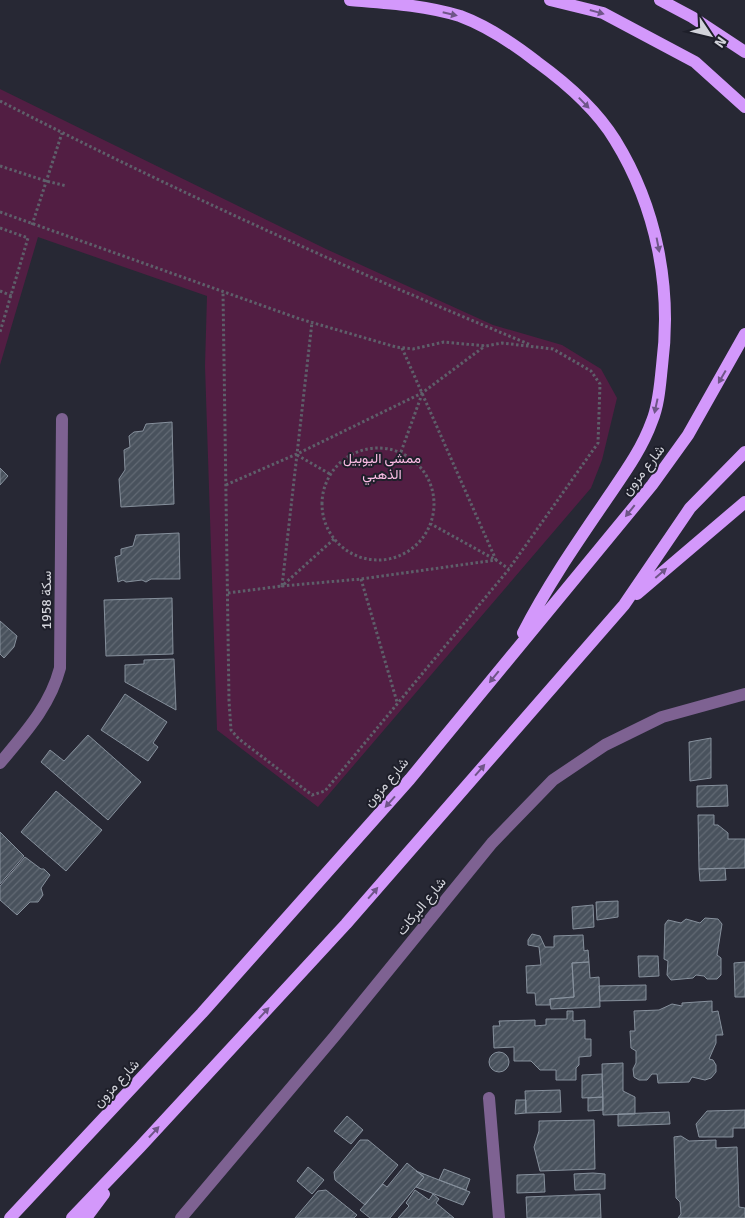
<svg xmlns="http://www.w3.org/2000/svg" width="745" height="1218" font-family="Signika,Vazirmatn,sans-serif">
  <defs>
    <pattern id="building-hatch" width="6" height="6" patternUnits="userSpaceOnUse" patternTransform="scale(1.25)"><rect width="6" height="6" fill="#49525d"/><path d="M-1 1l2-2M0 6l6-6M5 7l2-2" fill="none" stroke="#626a74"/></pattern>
  </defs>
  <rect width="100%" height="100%" fill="#272834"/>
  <!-- green -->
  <path fill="#521e43" d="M0,89L326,249L493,325L562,345L601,369L617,398L602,460L591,488L318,807L217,730L205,366L207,296L38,237L0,365Z"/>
  <!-- building -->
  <path fill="url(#building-hatch)" stroke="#86909c" d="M172,422L174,504L121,507L119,479L125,470L124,450L130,447L129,436L134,432L143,431L146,424Z
    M0,468L8,476L0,485Z
    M179,533L180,579H151L146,582L142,580L126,582L123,580L118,582L115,557L121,555V549L133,546L136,535Z
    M172,598L173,654L106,656L104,600Z
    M0,621L17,636L14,647L4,658L0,654Z
    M174,659L176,710L125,682V665L144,664V660Z
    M125,694L167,722L153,743L158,747L148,761L101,730Z
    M88,735L141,782L108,820L41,762L50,750L64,761Z
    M711,738V778L690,781L689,742Z
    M727,785L728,806L697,807V786Z
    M56,791L102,830L66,871L21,832Z
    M698,815H714V825H718L728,833V839H745V868L699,869Z
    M0,832L24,856L0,884Z
    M25,857L41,869H44L50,875L41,888L43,895L38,902H30L17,915L0,900V886Z
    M725,868L726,880L700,881L699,869Z
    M618,901V917L597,920L596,902Z
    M593,905L594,927L573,929L572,907Z
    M705,918L718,919L722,924L717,955L721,958V975L717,979H707L704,976L696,975L693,978L671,980L667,975L668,961L664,959L665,924L668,920L681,923L686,919L700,923Z
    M532,934L540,936L545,947H554V936L583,935L584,951L588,950L589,962L572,963L574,997L550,999V1005H536L535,993H527L526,966L541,965L539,947L528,945V940Z
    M638,956H658L659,976L639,977Z
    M589,962L590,978L599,977L600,1007L551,1009L550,999L574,997L572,963Z
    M745,962V997H735L734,963Z
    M646,985V1000L600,1001L599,986Z
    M712,1001V1012L718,1011L723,1035H716V1043L709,1059L713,1060L716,1065V1072L711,1078L705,1080L692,1077L689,1082L658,1083L657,1074H652L647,1080H639L634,1077L633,1069L636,1063V1051L631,1048L630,1031H635L634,1011L659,1010L672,1004L682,1006V1003Z
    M567,1011H573V1021L585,1020V1039H591V1056L579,1057V1065L576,1068V1080H556V1070H540L531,1061H514V1047L494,1048L493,1026H500L499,1021L535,1020V1026L546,1025V1019H567Z
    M489 1062a10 10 0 1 1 20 0a10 10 0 1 1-20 0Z
    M623,1063V1091L635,1097V1114L603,1115L602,1064Z
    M602,1074L603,1097L582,1098V1075Z
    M560,1090L561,1112L526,1113L525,1091Z
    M603,1097V1110L588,1111V1098Z
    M516,1100H526V1113L515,1114Z
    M745,1110V1128H733V1137H699L696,1124L707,1111Z
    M669,1112L670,1124L618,1126V1114Z
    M347,1116L363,1130L351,1144L334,1131Z
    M594,1120L595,1169L540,1171L534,1147L539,1131V1121Z
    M681,1136L689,1141L716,1140V1148L737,1147L739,1207L745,1208V1218H678L681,1214L680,1202L676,1198L674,1137Z
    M360,1140H368L398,1165L365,1205L335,1180L334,1172Z
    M407,1163L424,1177L390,1218H370L360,1210L383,1184L387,1187Z
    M308,1167L324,1180L312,1194L297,1181Z
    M444,1169L470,1179L466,1190L439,1180Z
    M416,1171L470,1192L463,1205L416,1187L424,1177Z
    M593,1173L605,1174V1189L575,1190L574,1174Z
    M544,1174L545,1192L517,1193V1175Z
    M326,1190L357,1215L354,1218H295L318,1191Z
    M415,1190L429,1200L433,1194L439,1199L436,1203L454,1218H398L409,1206L406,1203Z
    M600,1194L601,1218H527L526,1197Z"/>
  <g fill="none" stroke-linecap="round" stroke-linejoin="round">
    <!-- path -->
    <path stroke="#5e5f6a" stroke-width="3" stroke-dasharray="2.5 2.5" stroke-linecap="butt" d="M0,101C173,190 351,271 531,345
      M0,166L46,181L67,186
      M0,212L300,319L396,347L413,349L444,342L486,346L502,343L553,349L591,371L600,384L598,443L509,569L325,791L312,795L239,739L231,730L229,701L223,292
      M32,225L62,133
      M0,228L28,238L0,332
      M0,291L12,296
      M402,348L496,560L431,524
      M322 504a56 56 0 1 1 112 0a56 56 0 1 1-112 0Z
      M401,452L422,394
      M297,455L330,474
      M226,485L297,454L422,393L485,346
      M334,539L282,586L361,579L496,560L509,569
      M361,579L397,702
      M228,593L282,586L312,322"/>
    <!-- minor -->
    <path stroke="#7e6292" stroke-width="12" d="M0,763C25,733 50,706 60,668L62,419
      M489,1098L499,1218
      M181,1218L334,1037L492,843L553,780L605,745L662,717L745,694"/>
    <!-- major -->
    <path stroke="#d398fb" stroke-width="12" d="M350,0C386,3 424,5 460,16C487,26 514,44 537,62C566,83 596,109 615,140C657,208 672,288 662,366C660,384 659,404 652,421C641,452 620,479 602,506C574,547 546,588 523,633
      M550,0L603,13L695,62L745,107
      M660,0L692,17L745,52
      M637,594L745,502
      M10,1218L202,1013L410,779L652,485L688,435L745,334
      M72,1218L140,1147L346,924L624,605L690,508L745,452
      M86,1218L104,1194"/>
  </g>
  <!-- one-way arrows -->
  <defs><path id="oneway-solid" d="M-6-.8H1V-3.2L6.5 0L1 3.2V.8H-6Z" transform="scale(1.25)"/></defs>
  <g fill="#6f5588">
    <use href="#oneway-solid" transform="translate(597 12) rotate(16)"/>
    <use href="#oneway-solid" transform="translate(450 14) rotate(13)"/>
    <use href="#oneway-solid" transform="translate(584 103) rotate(46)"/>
    <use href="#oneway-solid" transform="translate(658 245) rotate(79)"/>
    <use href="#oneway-solid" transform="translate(722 377) rotate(120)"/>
    <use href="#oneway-solid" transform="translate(656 406) rotate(102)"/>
    <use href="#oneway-solid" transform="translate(630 511) rotate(129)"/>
    <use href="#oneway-solid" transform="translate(661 573) rotate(-41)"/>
    <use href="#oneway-solid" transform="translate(494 677) rotate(129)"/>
    <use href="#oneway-solid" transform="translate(480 770) rotate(-49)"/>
    <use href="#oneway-solid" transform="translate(390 802) rotate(132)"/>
    <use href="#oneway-solid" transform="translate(373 893) rotate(-49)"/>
    <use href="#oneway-solid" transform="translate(264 1013) rotate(-47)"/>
    <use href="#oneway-solid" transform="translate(154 1132) rotate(-47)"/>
  </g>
  <g text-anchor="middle" stroke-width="4" stroke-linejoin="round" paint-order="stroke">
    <!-- park labels -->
    <g font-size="14" fill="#fbbde5" stroke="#1e1f2a">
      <text x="382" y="463">ممشى اليوبيل<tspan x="382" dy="16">الذهبي</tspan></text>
    </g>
    <!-- street labels -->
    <g font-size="14" fill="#d2d3da" stroke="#1e1f2a">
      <text transform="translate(643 470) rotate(-52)" y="5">شارع مزون</text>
      <text transform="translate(46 600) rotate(-90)" y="5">سكة 1958</text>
      <text transform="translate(386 782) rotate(-49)" y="5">شارع مزون</text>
      <text transform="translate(421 906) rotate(-51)" y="5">شارع البركات</text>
      <text transform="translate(116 1083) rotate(-47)" y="5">شارع مزون</text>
    </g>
  </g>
  <!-- north arrow -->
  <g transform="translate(710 35) rotate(125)" stroke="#1e1f2a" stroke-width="4" paint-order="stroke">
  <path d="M0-4L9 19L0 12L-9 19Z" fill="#d2d3da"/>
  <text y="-8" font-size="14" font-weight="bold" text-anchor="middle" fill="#d2d3da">N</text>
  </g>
</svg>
